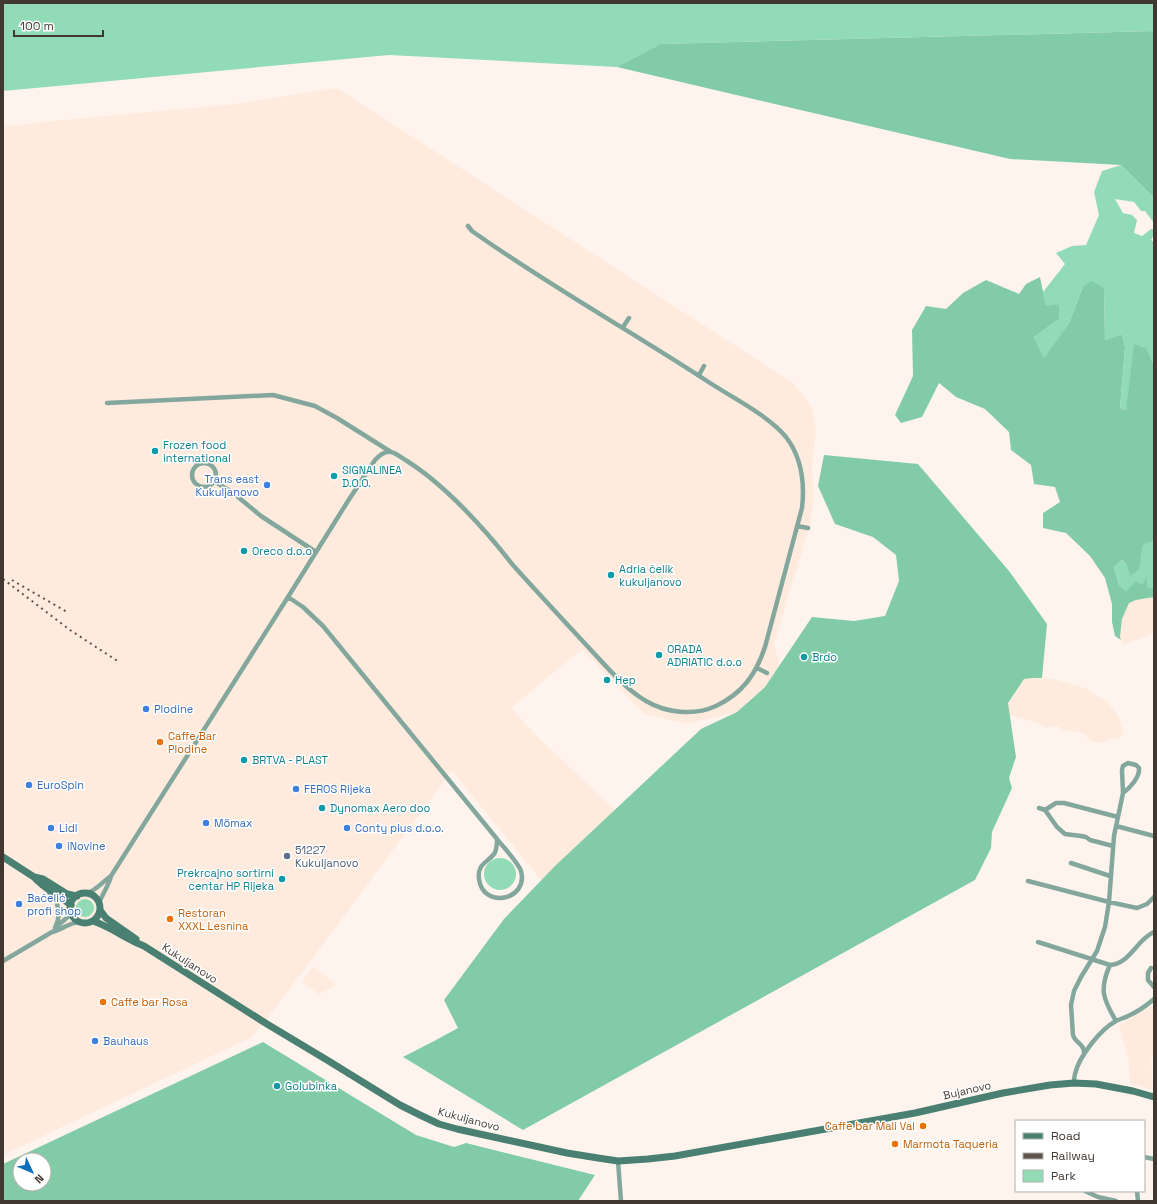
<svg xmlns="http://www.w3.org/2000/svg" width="1157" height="1204" font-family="'Space Grotesk',sans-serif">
  <rect width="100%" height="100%" fill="#fef4ed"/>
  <!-- built -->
  <path fill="#feebde" d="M337,88L793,383L812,407L816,431L812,467L814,497L809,528L774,644L780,665L765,687L737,712L686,724L644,714L582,649L511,708L537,736L615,810L541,880L452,771L280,1002L252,1037L3,1155V127L52,121L235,104Z
    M1154,597V633L1123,645L1120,637L1122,619L1129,603L1136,600Z
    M1033,678L1053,679L1085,688L1108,702L1120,719L1124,733L1120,737L1109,740L1104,742H1096L1089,740L1084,733L1072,731H1065L1057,726L1045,728L1038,723L1009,715L1008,703L1021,683L1024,679Z
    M313,966L336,985L319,994L302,982Z
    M1152,1005L1154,1010V1056L1151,1058L1153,1090L1130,1083L1129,1062L1119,1025Z"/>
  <!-- green -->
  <path fill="#91dcb6" d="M3,3H1154V31L660,44L617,67L389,55L3,91Z
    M1121,165L1154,198V223L1145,211H1141L1134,202L1115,199L1123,213L1132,215L1137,220L1134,233L1142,236L1151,229H1154V235L1151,240L1154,242V365L1147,349L1126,410L1120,408L1125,347L1122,334L1105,340L1104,289L1083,287L1069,323L1044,359L1034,337L1059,319V304L1046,307L1043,292L1065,264L1056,253L1072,246L1086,245L1099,215L1094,192L1102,171Z
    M1154,541V588H1148L1147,577L1142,585L1126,591L1119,585L1114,567L1122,560L1127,565L1142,548L1144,543Z
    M484 874a16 16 0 1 1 32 0a16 16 0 1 1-32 0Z
    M76 908a9 9 0 1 1 18 0a9 9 0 1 1-18 0Z"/>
  <!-- forest -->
  <path fill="#81cca6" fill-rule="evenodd" d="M1154,31V198L1121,165L1010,159L617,67L660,44Z
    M1040,277L1046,306L1059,304V319L1034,337L1044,358L1069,323L1083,287L1091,281L1104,288L1105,340L1122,334L1125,347L1120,408L1126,410L1134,344L1147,349L1154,365V541L1144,544L1142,548L1139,570L1130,576L1127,565L1122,560L1114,567L1119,585L1126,591L1136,581L1142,585L1147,576L1148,588H1154V597L1136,600L1129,603L1122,619L1120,637L1121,640L1115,636L1112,622V604L1105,578L1090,556L1066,533L1043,528V513L1060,502L1055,487L1034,484L1031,465L1011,450L1009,432L985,409L956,397L939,383L922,417L901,423L895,415L913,376L912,330L926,306L946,309L963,293L986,280L1019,294L1026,284Z
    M824,455L918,464L1009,571L1047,624L1042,678H1033L1024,679L1008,703L1016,757L1009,778L1012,788L992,832L991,848L975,880L523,1130L403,1057L436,1040L458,1028L444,1000L504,919L555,866L701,729L737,712L765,687L812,617L854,621L885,616L899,581L896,555L873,537L835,524L818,486Z
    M263,1042L416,1135L454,1147L466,1143L595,1175L578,1201H3V1164ZM20,1160H44V1184H20Z"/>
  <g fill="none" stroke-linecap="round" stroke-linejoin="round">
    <!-- street -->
    <path stroke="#83a79d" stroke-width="4.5" d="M623,327L629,318
      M699,375L704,366
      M107,403L273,395L315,406L337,418L391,452
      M192 475a12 12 0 1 1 24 0a12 12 0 1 1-24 0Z
      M214,481L232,492L261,516L316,552
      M797,526L808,528
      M288,597L303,607L323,626L497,839
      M757,668L767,673
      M1039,808L1045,810L1057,827L1065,834L1081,836L1086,837L1090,840L1113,846
      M1045,810L1056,803H1064L1118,817
      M1116,826L1154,836
      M497,839C503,847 518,862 521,871C529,900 483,910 479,879C477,864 487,863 494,854C497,850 497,844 497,839Z
      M1071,863L1110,876
      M1028,881L1109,902L1137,908L1147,904L1154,897
      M49,893C60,902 61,916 55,928
      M87,893C97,890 102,882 111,876L288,597L348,501L375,460C379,456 384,451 391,452C396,453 402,458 407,461C445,485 485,529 512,564C538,593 564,621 590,649C606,666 626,690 646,701C666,713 694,716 716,706C743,693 756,674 765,647L802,508C805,482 802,458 786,437C768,415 731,397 707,381C629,330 548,285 472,231L468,226
      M99,903C103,893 109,885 111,876
      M55,928L71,914
      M1038,942L1110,965C1130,964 1137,939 1154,932
      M3,961L52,932C61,930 69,923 79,922
      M1110,965C1099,989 1103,999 1116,1021
      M1151,968L1148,973V980L1154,987
      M1084,1054C1085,1044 1075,1043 1073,1035L1071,1005L1074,991L1081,977L1097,951L1105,927L1109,902L1114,836L1123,793L1122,770L1123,766L1128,763L1136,765L1139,768C1140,777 1130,788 1123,793
      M1074,1083C1074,1080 1074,1077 1075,1074C1079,1056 1101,1029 1116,1021C1120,1019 1124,1018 1128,1016C1137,1012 1146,1006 1154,999
      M1144,1157L1154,1159
      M618,1161L621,1201
      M1085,1191L1098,1197L1116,1201
      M1137,1191L1138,1201"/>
    <!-- secondary -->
    <path stroke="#498072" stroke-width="7" d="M3,857L34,877L43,879L67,894L77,896
      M34,877C44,889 59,895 71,905
      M70 908a15 15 0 1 1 30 0a15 15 0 1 1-30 0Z
      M100,910L106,918L136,939
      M93,921C111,927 126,939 144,946L267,1024L327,1060L400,1105L420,1115L439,1124L457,1129L567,1153L598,1158L618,1161L648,1159L675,1156L915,1113L1003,1093L1050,1085L1074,1083L1096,1084L1133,1091L1154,1097"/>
    <!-- rail -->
    <path stroke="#5d534c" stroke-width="2" stroke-dasharray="2 4" stroke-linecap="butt" d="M3,579L70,630L119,662
      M12,580L67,612"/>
  </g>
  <!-- markers -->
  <g fill="#0f9aa8" stroke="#fff" stroke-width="1.5">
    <circle cx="155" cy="451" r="4"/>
    <circle cx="334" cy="476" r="4"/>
    <circle cx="244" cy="551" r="4"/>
    <circle cx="611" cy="575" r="4"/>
    <circle cx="659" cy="655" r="4"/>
    <circle cx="804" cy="657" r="4"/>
    <circle cx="607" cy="680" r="4"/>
    <circle cx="244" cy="760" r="4"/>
    <circle cx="322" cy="808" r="4"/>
    <circle cx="282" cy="879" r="4"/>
    <circle cx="277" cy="1086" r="4"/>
  </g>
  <g fill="#3f7fe0" stroke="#fff" stroke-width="1.5">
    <circle cx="267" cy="485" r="4"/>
    <circle cx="146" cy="709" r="4"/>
    <circle cx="29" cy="785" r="4"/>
    <circle cx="296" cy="789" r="4"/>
    <circle cx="206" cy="823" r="4"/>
    <circle cx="51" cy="828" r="4"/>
    <circle cx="347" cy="828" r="4"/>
    <circle cx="59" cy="846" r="4"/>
    <circle cx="19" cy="904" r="4"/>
    <circle cx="95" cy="1041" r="4"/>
  </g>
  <g fill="#e8710a" stroke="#fff" stroke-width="1.5">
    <circle cx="160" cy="742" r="4"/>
    <circle cx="170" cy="919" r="4"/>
    <circle cx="103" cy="1002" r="4"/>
    <circle cx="923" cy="1126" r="4"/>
    <circle cx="895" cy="1144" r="4"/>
  </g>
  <circle fill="#5c6f8a" stroke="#fff" stroke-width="1.5" cx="287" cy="856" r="4"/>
  <g text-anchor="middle" stroke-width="3" stroke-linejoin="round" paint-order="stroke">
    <!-- culture labels -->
    <g font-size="11" fill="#0d838f" stroke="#fff" text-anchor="start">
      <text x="163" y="449">Frozen food<tspan x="163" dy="13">international</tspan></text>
      <text x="342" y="474">SIGNALINEA<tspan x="342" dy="13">D.O.O.</tspan></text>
      <text x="252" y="555">Oreco d.o.o</text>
      <text x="619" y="573">Adria čelik<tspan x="619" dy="13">kukuljanovo</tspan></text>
      <text x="667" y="653">ORADA<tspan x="667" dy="13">ADRIATIC d.o.o</tspan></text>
      <text x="812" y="661">Brdo</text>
      <text x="615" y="684">Hep</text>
      <text x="252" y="764">BRTVA - PLAST</text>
      <text x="330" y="812">Dynomax Aero doo</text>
      <text x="274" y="877" text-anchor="end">Prekrcajno sortirni<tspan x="274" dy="13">centar HP Rijeka</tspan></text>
      <text x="285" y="1090">Golubinka</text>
    </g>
    <!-- shop labels -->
    <g font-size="11" fill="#366cbe" stroke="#fff" text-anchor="start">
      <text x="259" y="483" text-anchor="end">Trans east<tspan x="259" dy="13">Kukuljanovo</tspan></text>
      <text x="154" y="713">Plodine</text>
      <text x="37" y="789">EuroSpin</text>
      <text x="304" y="793">FEROS Rijeka</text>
      <text x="214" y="827">Mömax</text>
      <text x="59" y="832">Lidl</text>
      <text x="355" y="832">Conty plus d.o.o.</text>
      <text x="67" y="850">iNovine</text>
      <text x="27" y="902">Bačelić<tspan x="27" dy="13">profi shop</tspan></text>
      <text x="103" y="1045">Bauhaus</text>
    </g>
    <!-- food labels -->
    <g font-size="11" fill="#c56008" stroke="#fff" text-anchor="start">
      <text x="168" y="740">Caffe Bar<tspan x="168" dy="13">Plodine</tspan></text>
      <text x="178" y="917">Restoran<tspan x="178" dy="13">XXXL Lesnina</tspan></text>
      <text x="111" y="1006">Caffe bar Rosa</text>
      <text x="915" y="1130" text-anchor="end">Caffe bar Mali Val</text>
      <text x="903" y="1148">Marmota Taqueria</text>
    </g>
    <!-- service labels -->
    <g font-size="11" fill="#4e5e75" stroke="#fff" text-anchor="start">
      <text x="295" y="854">51227<tspan x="295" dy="13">Kukuljanovo</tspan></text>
    </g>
    <!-- street labels -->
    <g font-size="11" fill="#423831" stroke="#fff">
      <text transform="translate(190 963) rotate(33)" y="4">Kukuljanovo</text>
      <text transform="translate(967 1090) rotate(-13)" y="4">Bujanovo</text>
      <text transform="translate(469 1119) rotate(15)" y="4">Kukuljanovo</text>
    </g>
  </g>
  <!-- border -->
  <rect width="1157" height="1204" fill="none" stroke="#423831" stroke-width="8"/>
  <!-- legend -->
  <rect x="1015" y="1120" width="130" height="72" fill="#ffffff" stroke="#b3afad"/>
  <rect x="1023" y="1133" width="20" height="6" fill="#498072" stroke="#b3afad"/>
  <text x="1051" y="1140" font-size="12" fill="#423831">Road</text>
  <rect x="1023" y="1153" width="20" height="6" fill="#5d534c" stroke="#b3afad"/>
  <text x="1051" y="1160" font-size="12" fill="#423831">Railway</text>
  <rect x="1023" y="1170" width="20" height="12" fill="#91dcb6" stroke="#b3afad"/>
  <text x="1051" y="1180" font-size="12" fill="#423831">Park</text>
  <!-- north arrow -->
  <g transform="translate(32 1172) rotate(134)"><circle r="19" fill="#ffffff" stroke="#b3afad"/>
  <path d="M0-3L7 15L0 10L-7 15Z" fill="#0b6fbb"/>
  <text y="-6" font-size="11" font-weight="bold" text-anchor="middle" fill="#423831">N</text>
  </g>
  <!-- scale -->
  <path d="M14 30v6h89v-6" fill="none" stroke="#423831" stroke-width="2"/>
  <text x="20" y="30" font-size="12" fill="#423831" stroke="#ffffff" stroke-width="3" paint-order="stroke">100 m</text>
</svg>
